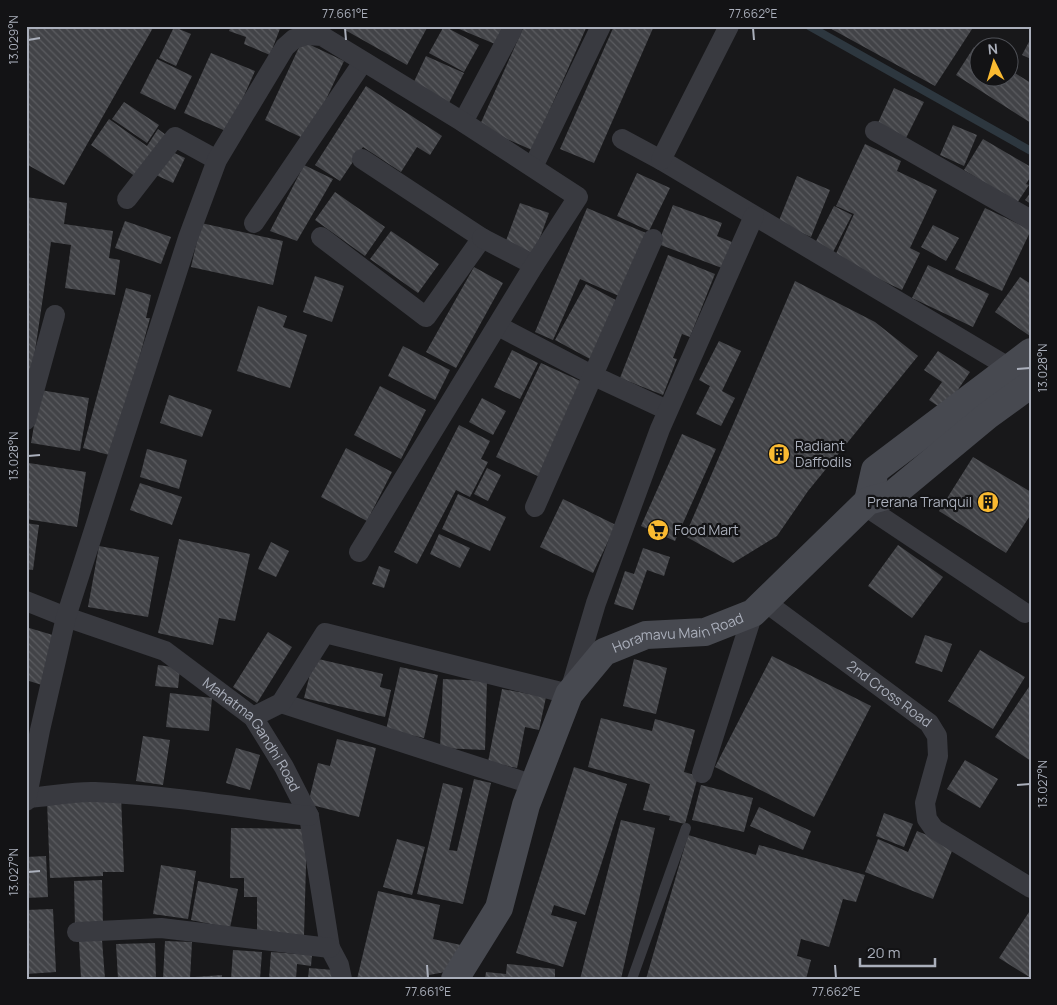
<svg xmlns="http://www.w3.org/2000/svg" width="1057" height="1005" font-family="Manrope,sans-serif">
  <defs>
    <pattern id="building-back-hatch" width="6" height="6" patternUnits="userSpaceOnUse" patternTransform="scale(1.25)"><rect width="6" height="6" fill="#424347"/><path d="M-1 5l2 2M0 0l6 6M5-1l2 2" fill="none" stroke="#5b5c60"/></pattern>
  </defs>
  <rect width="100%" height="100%" fill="#18181a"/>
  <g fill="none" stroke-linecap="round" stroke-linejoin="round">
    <!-- stream -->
    <path stroke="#2d373f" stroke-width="8" d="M809,26L1031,151"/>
  </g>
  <!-- building -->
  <path fill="url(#building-back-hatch)" d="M26,26H154L64,185L26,164Z
    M231,26H281L270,55L244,44L246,37L229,31Z
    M338,26H428L407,65Z
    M444,26L479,45L464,72L429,53Z
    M452,26H503L495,44Z
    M524,26H587L532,150L479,127Z
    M614,26H654L594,163L560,149Z
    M826,26H974L935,86Z
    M174,27L191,34L176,66L159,58Z
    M1031,38V59L1022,55Z
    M302,41L344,61L307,140L265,120Z
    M974,47L980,51V78H1010V70L1031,83V123L956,75Z
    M211,53L255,71L228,132L184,113Z
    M426,56L464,73L449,103L412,86Z
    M157,59L192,76L175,110L140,93Z
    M366,86L442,136L430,155L417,147L401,172L363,147L340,181L315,165Z
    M894,88L924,102L906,138L877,125Z
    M124,102L159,125L147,143L112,119Z
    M109,119L147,146L158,129L166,135L136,177L91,145Z
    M953,125L977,135L964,166L940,155Z
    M983,139L1031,167V176L1026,184L1029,185L1017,203L964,170Z
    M865,144L901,161L897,171L937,190L910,248L920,253L902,290L834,258L854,214L836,206Z
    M168,150L185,158L173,183L156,175Z
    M304,165L333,179L297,241L270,231Z
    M637,173L670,188L649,231L617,216Z
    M797,176L830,190L811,237L778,223Z
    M335,192L385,227L365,256L315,220Z
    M1031,192V204L1025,200Z
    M26,197L67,203L64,224L113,231L109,258L120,260L115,295L65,288L71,245L51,242L32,372L26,371Z
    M520,203L549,213L533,257L504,246Z
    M673,205L722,223L717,236L732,242L722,268L658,244Z
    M834,206L852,215L831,256L813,247Z
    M587,208L646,233L619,296L580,279L553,340L535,332Z
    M985,208L1031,230L1002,291L955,269Z
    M125,221L171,237L161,264L115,248Z
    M201,223L283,241L273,285L191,267Z
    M933,225L959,238L946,261L921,247Z
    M391,231L439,264L418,293L370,259Z
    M668,255L715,274L690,337L682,334L673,358L677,359L663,395L620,378Z
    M928,265L989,294L973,327L912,298Z
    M474,267L503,283L456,368L426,352Z
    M315,276L344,286L332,322L303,312Z
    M1020,277L1031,284L1030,336L995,312Z
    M795,281L875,322L918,356L808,491L777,536L733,563L685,536Z
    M586,284L623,304L592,360L555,340Z
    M126,288L151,295L146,318H150L113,456L83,448Z
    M258,306L287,316L283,327L307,335L290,388L237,371Z
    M719,341L741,351L722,391L735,398L721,426L696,414L710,386L699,380Z
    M403,346L450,370L435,400L388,376Z
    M512,350L538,363L520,399L494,387Z
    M938,351L970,372L944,410L929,400L942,382L924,370Z
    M541,363L587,384L542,478L496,457Z
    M380,386L426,410L401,459L354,435Z
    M40,390L89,398L80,451L31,443Z
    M169,395L212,410L202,437L160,423Z
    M482,398L506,411L493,435L469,422Z
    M459,425L490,441L481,459L488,462L470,497L456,490L417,564L394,552Z
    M682,434L716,449L675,541L641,526Z
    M346,448L392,472L367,521L321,497Z
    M147,449L187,460L179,489L140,477Z
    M973,457L1031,492V514L1006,553L939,511Z
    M29,463L86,472L77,527L26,519V477Z
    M487,468L501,475L488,501L474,494Z
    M140,483L182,497L172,525L130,510Z
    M458,494L506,517L490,551L442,529Z
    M563,499L616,525L593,573L540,547Z
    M26,523L39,525L33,570L26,569Z
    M439,534L470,548L460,568L430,554Z
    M179,539L250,554L235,621L219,618L213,645L158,633Z
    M271,542L289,551L276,577L258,569Z
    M898,545L943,577L912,618L868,586Z
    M99,546L159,557L148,617L88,607Z
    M643,548L670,557L664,576L647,570L633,610L614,604L625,571L634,574Z
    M379,566L390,570L384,588L372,584Z
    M26,627L56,636L42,685L26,680Z
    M268,632L292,647L257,703L233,687Z
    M925,635L952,644L942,672L915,663Z
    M980,650L1025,677L993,729L948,701Z
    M772,656L871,706L814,817L715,767Z
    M314,658L383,674L380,687L391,690L385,717L304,698Z
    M634,659L667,668L656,714L623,706Z
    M158,665L180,668L178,688L155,686Z
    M400,667L438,675L424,738L386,730Z
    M443,679L487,681L485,750L440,748Z
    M1031,684V761L995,737Z
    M502,689L546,697L539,730L525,727L517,768L488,762Z
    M170,693L212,698L209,731L166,727Z
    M601,718L652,731L655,719L695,730L684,772L698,776L685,824L669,820L670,816L643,810L650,784L588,767Z
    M143,736L170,740L163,785L136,781Z
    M337,739L376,748L359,817L308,804L318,763L330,766Z
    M236,748L260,755L250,790L226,783Z
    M965,760L998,779L980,808L947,789Z
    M574,767L627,784L585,915L554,905L551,915L577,922L563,967L516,953Z
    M474,779L491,783L463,904L417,894L443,783L463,788L449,850L457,851Z
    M701,785L753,798L744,832L692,820Z
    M121,796L124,872H103V876L50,878L47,801Z
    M759,807L811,831L803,850L750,826Z
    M884,813L913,824L904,847L876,836Z
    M621,820L655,828L621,979H580Z
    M231,828L307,829L304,935H257V897H244V878H230Z
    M917,831L954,846L933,899L865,872L878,839L908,852Z
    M688,835L756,855L759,845L865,875L856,902L843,899L829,947L801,939L797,956L811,960L806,979H646Z
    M397,839L425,847L412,895L383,887Z
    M46,856L48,897L26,898V857Z
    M161,865L196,871L188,919L153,914Z
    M102,880L103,926L75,927L74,881Z
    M198,881L238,889L230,928L191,920Z
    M378,891L440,905L433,939L461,945L456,970L429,975L428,979H357Z
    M53,909L56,972L26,974V910Z
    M1031,909V978L999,958Z
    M102,940L105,979H81L79,941Z
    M165,941L192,942L190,979H163Z
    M155,943L156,979H118L116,944Z
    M233,950L262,952L260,979H231Z
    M271,952L312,955L311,966L297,964L296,979H269Z
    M507,964L555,969V979H485L486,972L506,974Z
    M309,968L334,970L333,979H308Z
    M222,975V979H195V977Z"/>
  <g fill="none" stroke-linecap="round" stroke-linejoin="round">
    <!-- service -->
    <path stroke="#393a40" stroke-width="10" d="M632,979L686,828"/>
    <!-- minor -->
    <g stroke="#393a40" stroke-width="20">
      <path d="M463,122L512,30"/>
      <path d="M875,131L1031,220"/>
      <path d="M622,139L661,160L1010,368"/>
      <path d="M661,160L729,26"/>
      <path d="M533,167L601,26"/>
      <path d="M127,199L175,137L217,160"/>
      <path d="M254,223L363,62"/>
      <path d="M321,237L426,317L482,238L362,159"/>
      <path d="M482,238L534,265"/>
      <path d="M498,326L594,376L667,410"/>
      <path d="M26,420L55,315"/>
      <path d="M865,506L1025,613"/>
      <path d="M535,507L653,239"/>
      <path id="s1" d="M26,601L66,617L165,651L253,717L284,767L309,816L330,948L339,965L342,979"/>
      <path id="s2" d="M764,601L929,723L937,736L938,756L925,803L927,819L934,829L1031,888"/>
      <path d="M281,703L534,785"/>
      <path d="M253,717L281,703L325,633L569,694L596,603L660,429L754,216"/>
      <path d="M702,773L753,613"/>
      <path d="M26,798C49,797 72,791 95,792C166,795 238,807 309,816"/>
      <path d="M26,801L40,730L66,617L188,238L217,160L285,47L294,39L307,35L322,36L463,122L578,197L534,265L359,552"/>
      <path d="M77,932L161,928L330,948"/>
    </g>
    <!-- secondary -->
    <g stroke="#474950" stroke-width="28">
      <path d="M868,501L875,470L1031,352"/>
      <path id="s3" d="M455,979L499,908L526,805L569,694L604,652L646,635L705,632L753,613L868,501L893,494L987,416L1031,384"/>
    </g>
  </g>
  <!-- ticks -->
  <path fill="none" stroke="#aaafbb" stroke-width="2" d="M345,28L346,40M753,28L754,40M28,40L40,38M1017,369L1030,368M28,456L40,455M1017,785L1030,784M28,872L40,871M427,965L428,978M835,965L836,978"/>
  <!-- icons -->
  <defs>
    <g id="building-disc" transform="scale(1.125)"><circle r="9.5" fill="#faba31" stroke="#131315"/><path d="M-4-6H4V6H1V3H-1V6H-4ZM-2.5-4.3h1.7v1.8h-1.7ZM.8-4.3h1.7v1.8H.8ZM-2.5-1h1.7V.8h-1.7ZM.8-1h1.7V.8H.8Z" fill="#111"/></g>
    <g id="supermarket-disc" transform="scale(1.125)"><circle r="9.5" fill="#faba31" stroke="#131315"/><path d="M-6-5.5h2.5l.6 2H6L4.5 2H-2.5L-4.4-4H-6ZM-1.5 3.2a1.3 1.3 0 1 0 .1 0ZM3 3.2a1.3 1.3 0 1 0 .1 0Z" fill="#111"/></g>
  </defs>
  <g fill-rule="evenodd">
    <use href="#building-disc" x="779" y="454"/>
    <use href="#building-disc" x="988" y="502"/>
    <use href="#supermarket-disc" x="658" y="530"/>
  </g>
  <g text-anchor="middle" stroke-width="4.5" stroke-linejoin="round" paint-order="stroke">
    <!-- poi labels -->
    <g font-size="14" fill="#aaafbb" stroke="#131315" text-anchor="start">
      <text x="795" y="451">Radiant<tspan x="795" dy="16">Daffodils</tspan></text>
      <text x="972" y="507" text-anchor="end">Prerana Tranquil</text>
      <text x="674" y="535">Food Mart</text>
    </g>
    <!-- street labels -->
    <g font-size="14" fill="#aaafbb" stroke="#131315">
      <text dy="5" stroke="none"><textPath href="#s3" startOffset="441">Horamavu Main Road</textPath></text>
      <text dy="5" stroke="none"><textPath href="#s2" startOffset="156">2nd Cross Road</textPath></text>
      <text dy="5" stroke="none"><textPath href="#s1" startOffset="270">Mahatma Gandhi Road</textPath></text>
    </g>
  </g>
  <!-- border -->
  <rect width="1057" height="1005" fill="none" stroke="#131315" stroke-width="55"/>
  <!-- north arrow -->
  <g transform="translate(994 62) rotate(355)"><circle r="24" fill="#131315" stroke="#4f5157"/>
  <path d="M0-4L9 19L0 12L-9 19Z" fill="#faba31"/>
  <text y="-8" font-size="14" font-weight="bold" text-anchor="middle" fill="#aaafbb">N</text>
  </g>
  <!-- scale -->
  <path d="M860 958v8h75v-8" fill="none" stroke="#aaafbb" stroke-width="2.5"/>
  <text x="867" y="958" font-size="15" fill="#aaafbb" stroke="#131315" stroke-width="4" paint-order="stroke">20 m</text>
  <rect x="28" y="28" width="1002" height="950" fill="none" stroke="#aaafbb" stroke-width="2"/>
  <g font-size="12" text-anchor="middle" fill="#aaafbb">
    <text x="345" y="18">77.661°E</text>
    <text x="753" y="18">77.662°E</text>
    <text transform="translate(14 40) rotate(-90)" y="4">13.029°N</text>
    <text transform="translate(1043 368) rotate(-90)" y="4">13.028°N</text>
    <text transform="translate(14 456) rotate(-90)" y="4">13.028°N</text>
    <text transform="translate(1043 784) rotate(-90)" y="4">13.027°N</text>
    <text transform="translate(14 872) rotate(-90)" y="4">13.027°N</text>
    <text x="428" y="996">77.661°E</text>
    <text x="836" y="996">77.662°E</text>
  </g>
</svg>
